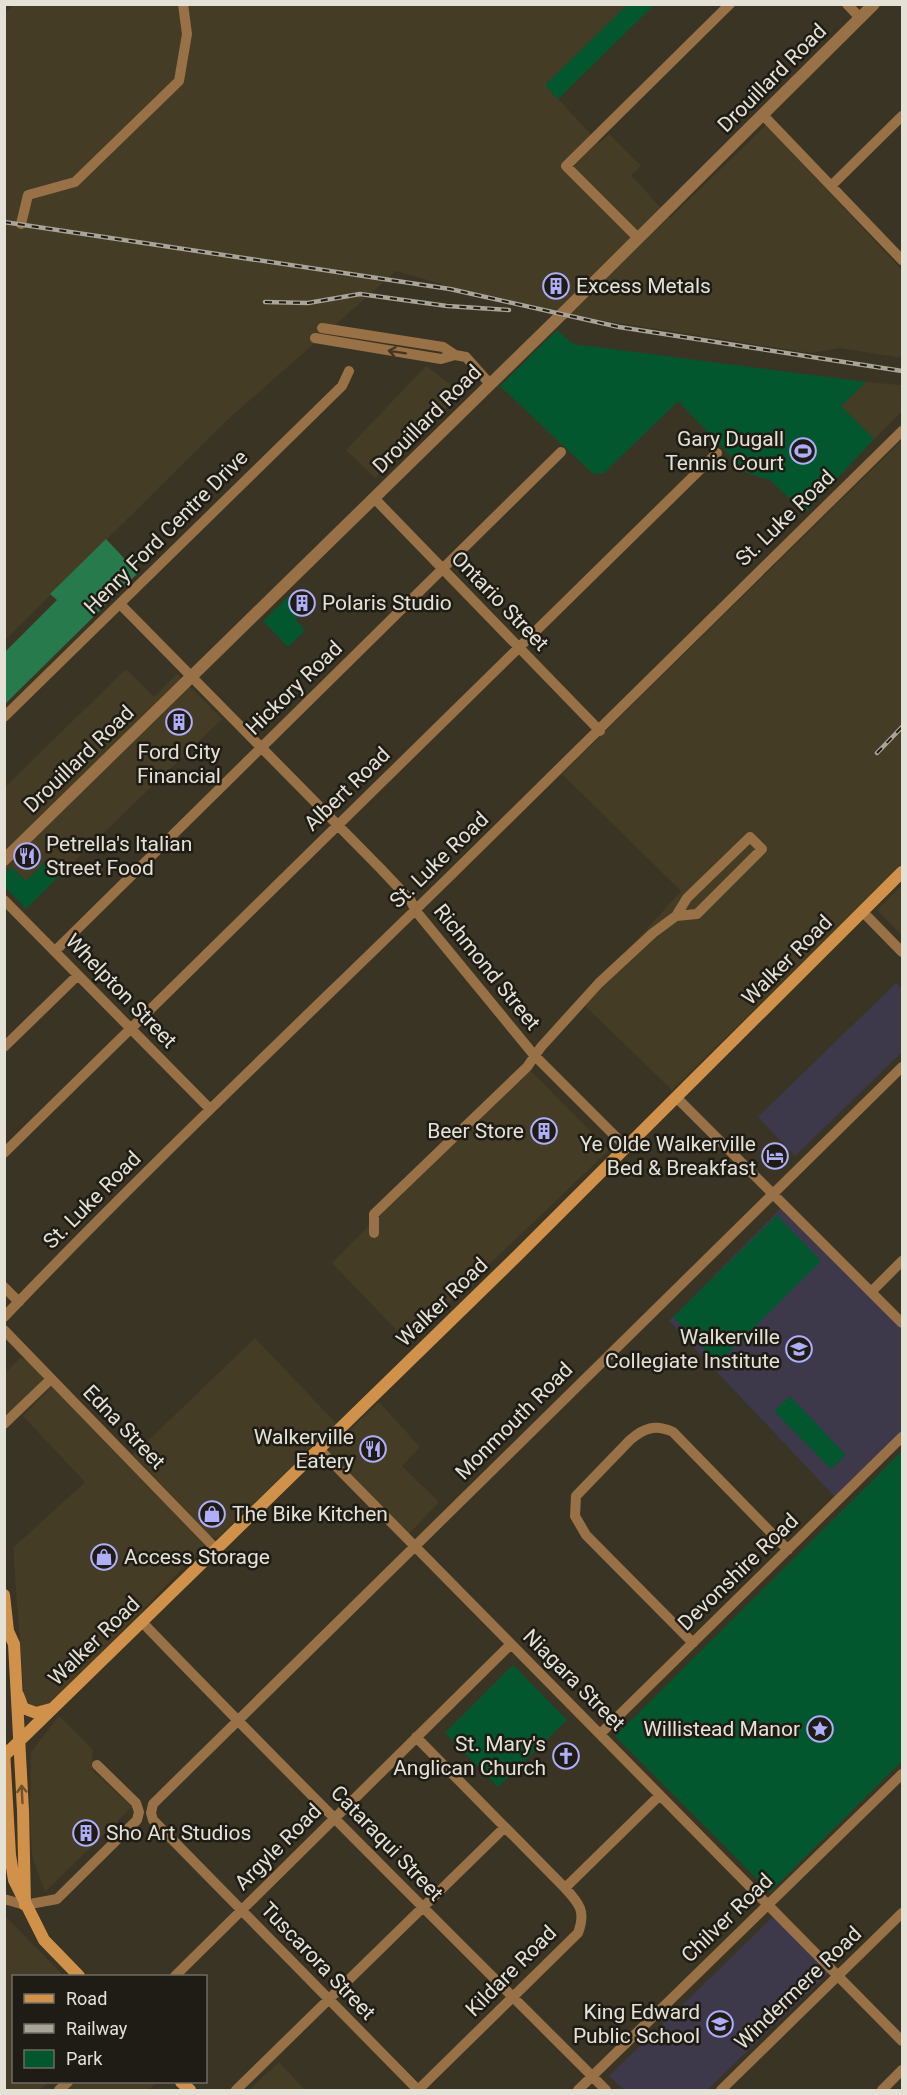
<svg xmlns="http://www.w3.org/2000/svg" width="907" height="2095" font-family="Roboto,sans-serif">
  <rect width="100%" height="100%" fill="#3a3424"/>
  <!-- built -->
  <path fill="#453c26" d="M14,5H654L558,99L599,143L609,134L641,166L631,175L670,218L766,125L902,270V358L840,348L811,353L575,316L462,290L396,271L223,424L5,640L4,14Z
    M426,366L462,393L375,478L346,450Z
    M866,382L902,385V411L874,439L841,406Z
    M902,440V865L672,1090L581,1002L681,891L562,774Z
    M126,669L154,697L177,674L222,719L59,876L46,861L26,881L11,867L5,874V787Z
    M902,885V935L877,910Z
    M527,1067L609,1150L408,1342L332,1263Z
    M255,1338L336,1423L220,1536L216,1538L210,1536L133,1455Z
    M20,1358L27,1360L36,1368L46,1384L5,1424V1373Z
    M52,1386L205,1545L107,1647L47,1706L39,1709L32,1707L24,1697L13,1548L85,1482L23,1416Z
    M379,1402L420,1447L402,1466L439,1502L405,1538L324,1455Z
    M59,1716L93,1750L92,1770L132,1807L45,1892L32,1856L30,1814L31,1752Z
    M4,1915L64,1976H14V2082H49L40,2090H5Z
    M279,2062L305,2090H249Z
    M68,2082H158L148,2090H59Z"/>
  <!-- education -->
  <path fill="#3d394b" d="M896,983L902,989V1052L795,1156L758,1117Z
    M783,1206L902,1329V1432L836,1498L669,1321Z
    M776,1914L831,1971L707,2090H624L609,2076Z"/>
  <!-- green -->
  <path fill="#03572f" d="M627,5H654L558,99L545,85Z
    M557,330L573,344L866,382L841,406L874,439L805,513L770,480L747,473L678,401L604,473L593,474L500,386Z
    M289,596L304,612L295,619L305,630L288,647L263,621Z
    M46,861L59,876L26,909L5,887V874L11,867L26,881Z
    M777,1215L821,1261L718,1363L673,1317Z
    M790,1396L846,1455L831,1469L774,1411Z
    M902,1451V1761L770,1892L615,1736Z
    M513,1665L567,1720L498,1787L445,1733Z"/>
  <!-- forest -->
  <path fill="#267a4b" d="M106,539L138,573L5,704V652L57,600L50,594Z"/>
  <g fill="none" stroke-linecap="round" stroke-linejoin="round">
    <!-- minor -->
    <path stroke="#987146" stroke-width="10" d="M847,4L860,18
      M763,115L902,260
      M831,186L902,116
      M21,224L28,195L75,182L179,81L187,34L183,4
      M638,238L566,166L730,4
      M322,328L443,347L455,355L466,357L490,384
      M315,338L441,359L455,355
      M374,498L600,731
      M120,604L381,869L411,901L415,910L534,1055L626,1147
      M4,717L342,386L349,371
      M4,900L210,1109
      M863,912L902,952
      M55,951L561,452
      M4,1047L78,975
      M676,1097L902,1323
      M4,1153L717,453
      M374,1233V1214L527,1067L541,1047L599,983L653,933L676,916L687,898L750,837L762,849L697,914L676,916
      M4,1287L19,1302
      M871,1292L902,1261
      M4,1317C147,1167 298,1025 446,880C599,731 750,580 902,431
      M4,1330L217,1550
      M4,1424L51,1379
      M319,1449L902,2041
      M142,1622C294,1780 451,1935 606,2090
      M693,1643L586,1535L575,1516L576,1496L630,1440C644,1428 655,1424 673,1432L788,1550
      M600,1734L902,1437
      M416,1737L565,1888C580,1904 586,1912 578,1933L418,2090
      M565,1888L660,1795
      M4,1899L25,1905L57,1899L137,1820L139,1812L136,1803L97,1765
      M175,1976L511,1644
      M59,2090L68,2082
      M236,2090L505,1827
      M418,2090L153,1820L151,1813L153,1804L902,1067
      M578,2090L902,1774
      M721,2090L902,1913
      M882,2090L902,2070"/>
    <!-- tertiary -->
    <path stroke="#987146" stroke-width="12" d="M4,860L558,318L874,4"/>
    <!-- secondary -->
    <path stroke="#d0924a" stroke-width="12" d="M4,1595L8,1631L14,1644L23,1811L25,1905
      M18,1695L23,1708L36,1713L51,1709
      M4,1750L10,1855L14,1880L44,1940L79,1976
      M4,1756L518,1255L902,872
      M181,2082L190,2090"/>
    <!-- rail casing -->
    <g stroke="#a8a497" stroke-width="4.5">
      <path id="rail" d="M4,222L450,289L619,327L902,371
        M265,302L308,303L360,294L447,306L509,310
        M877,753L902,727"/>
    </g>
    <!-- rail -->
    <use href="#rail" stroke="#1f1c15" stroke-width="2" stroke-dasharray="7" stroke-linecap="butt"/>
  </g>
  <!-- one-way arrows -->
  <defs><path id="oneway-shaft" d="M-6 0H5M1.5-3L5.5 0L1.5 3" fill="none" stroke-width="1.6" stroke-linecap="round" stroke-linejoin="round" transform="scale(1.5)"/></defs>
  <use stroke="#433624" href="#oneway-shaft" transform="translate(397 352) rotate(-171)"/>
  <use stroke="#6f512d" href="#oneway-shaft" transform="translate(22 1794) rotate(-93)"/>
  <!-- icons -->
  <defs>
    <g id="building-ring" transform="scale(1.35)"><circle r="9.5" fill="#1f1c15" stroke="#afaefa" stroke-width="1.5"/><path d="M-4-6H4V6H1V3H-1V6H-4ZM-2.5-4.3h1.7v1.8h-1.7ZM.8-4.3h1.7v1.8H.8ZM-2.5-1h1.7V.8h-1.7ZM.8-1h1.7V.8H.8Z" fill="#afaefa"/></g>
    <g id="stadium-ring" transform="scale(1.35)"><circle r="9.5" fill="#1f1c15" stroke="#afaefa" stroke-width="1.5"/><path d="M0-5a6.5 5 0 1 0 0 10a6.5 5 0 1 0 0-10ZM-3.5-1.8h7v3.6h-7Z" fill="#afaefa"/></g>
    <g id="restaurant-ring" transform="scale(1.35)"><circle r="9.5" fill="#1f1c15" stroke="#afaefa" stroke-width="1.5"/><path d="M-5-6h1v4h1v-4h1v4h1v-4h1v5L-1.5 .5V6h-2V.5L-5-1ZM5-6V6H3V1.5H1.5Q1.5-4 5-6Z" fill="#afaefa"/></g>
    <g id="hotel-ring" transform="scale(1.35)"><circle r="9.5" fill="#1f1c15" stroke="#afaefa" stroke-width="1.5"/><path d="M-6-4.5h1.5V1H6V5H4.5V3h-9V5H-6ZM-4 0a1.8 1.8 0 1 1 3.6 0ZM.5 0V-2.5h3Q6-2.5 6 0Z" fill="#afaefa"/></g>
    <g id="school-ring" transform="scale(1.35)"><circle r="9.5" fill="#1f1c15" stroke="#afaefa" stroke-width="1.5"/><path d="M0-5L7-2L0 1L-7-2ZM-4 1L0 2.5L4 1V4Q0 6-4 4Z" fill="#afaefa"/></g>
    <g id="shop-ring" transform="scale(1.35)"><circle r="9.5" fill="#1f1c15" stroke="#afaefa" stroke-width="1.5"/><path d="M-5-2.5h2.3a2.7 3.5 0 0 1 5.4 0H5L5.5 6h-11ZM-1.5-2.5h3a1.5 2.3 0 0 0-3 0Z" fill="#afaefa"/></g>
    <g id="sight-ring" transform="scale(1.35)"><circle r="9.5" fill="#1f1c15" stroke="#afaefa" stroke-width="1.5"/><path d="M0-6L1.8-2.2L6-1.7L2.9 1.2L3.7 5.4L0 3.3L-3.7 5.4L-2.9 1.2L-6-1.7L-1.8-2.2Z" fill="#afaefa"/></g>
    <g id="church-ring" transform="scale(1.35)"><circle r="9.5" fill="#1f1c15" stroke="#afaefa" stroke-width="1.5"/><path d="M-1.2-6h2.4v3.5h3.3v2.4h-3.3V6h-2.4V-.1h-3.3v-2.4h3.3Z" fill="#afaefa"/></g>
  </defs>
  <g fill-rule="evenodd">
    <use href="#building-ring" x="556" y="286"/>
    <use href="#stadium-ring" x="803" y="451"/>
    <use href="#building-ring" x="302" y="603"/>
    <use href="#building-ring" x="179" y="722"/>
    <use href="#restaurant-ring" x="27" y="856"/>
    <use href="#building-ring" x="544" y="1131"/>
    <use href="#hotel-ring" x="775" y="1156"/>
    <use href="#school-ring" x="799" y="1349"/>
    <use href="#restaurant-ring" x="373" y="1449"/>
    <use href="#shop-ring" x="212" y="1514"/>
    <use href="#shop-ring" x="104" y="1557"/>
    <use href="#sight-ring" x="820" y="1729"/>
    <use href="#church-ring" x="566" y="1756"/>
    <use href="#building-ring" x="86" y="1833"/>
    <use href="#school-ring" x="720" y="2024"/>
  </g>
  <g text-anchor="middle" stroke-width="5" stroke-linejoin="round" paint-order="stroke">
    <!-- street labels -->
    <g font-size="21" fill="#e4e1d7" stroke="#1f1c15">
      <text transform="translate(772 78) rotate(-45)" y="7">Drouillard Road</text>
      <text transform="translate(427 419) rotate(-45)" y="7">Drouillard Road</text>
      <text transform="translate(785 518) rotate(-44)" y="7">St. Luke Road</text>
      <text transform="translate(166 532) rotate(-45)" y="7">Henry Ford Centre Drive</text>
      <text transform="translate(500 601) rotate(46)" y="7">Ontario Street</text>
      <text transform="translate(294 688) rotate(-44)" y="7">Hickory Road</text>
      <text transform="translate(79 759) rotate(-44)" y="7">Drouillard Road</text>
      <text transform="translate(347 789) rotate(-44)" y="7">Albert Road</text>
      <text transform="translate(439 860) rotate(-44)" y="7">St. Luke Road</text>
      <text transform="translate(787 960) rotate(-45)" y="7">Walker Road</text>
      <text transform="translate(487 967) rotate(51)" y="7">Richmond Street</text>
      <text transform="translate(121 991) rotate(46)" y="7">Whelpton Street</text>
      <text transform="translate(92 1200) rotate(-45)" y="7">St. Luke Road</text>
      <text transform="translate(442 1302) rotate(-44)" y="7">Walker Road</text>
      <text transform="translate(514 1421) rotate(-45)" y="7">Monmouth Road</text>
      <text transform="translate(124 1427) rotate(46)" y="7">Edna Street</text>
      <text transform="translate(738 1572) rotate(-44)" y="7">Devonshire Road</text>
      <text transform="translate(94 1641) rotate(-44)" y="7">Walker Road</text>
      <text transform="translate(574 1680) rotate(45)" y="7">Niagara Street</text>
      <text transform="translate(387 1843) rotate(46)" y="7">Cataraqui Street</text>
      <text transform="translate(278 1847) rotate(-45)" y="7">Argyle Road</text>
      <text transform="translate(727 1918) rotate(-44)" y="7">Chilver Road</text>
      <text transform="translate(318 1961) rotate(46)" y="7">Tuscarora Street</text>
      <text transform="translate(511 1971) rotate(-45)" y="7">Kildare Road</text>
      <text transform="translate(798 1988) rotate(-44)" y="7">Windermere Road</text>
    </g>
    <!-- poi labels -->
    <g font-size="21" fill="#e4e1d7" stroke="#1f1c15" text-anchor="end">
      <text x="576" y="293" text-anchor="start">Excess Metals</text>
      <text x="784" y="446">Gary Dugall<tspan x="784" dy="24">Tennis Court</tspan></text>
      <text x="322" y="610" text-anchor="start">Polaris Studio</text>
      <text x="179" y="759" text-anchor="middle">Ford City<tspan x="179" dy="24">Financial</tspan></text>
      <text x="46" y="851" text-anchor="start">Petrella's Italian<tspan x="46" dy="24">Street Food</tspan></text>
      <text x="524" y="1138">Beer Store</text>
      <text x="756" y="1151">Ye Olde Walkerville<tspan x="756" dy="24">Bed &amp; Breakfast</tspan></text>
      <text x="780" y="1344">Walkerville<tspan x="780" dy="24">Collegiate Institute</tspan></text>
      <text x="354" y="1444">Walkerville<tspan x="354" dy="24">Eatery</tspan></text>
      <text x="232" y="1521" text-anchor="start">The Bike Kitchen</text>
      <text x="124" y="1564" text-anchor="start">Access Storage</text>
      <text x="800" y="1736">Willistead Manor</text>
      <text x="546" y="1751">St. Mary's<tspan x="546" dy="24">Anglican Church</tspan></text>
      <text x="106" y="1840" text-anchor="start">Sho Art Studios</text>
      <text x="700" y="2019">King Edward<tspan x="700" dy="24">Public School</tspan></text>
    </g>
  </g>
  <!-- border -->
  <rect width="907" height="2095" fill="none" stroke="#e4e1d7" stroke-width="12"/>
  <!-- legend -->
  <rect x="12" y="1975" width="195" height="108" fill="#1f1c15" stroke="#6e6b63" stroke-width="1.5"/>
  <rect x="24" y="1994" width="30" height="9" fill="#d0924a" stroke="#6e6b63" stroke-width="1.5"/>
  <text x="66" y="2005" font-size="18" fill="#e4e1d7">Road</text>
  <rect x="24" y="2024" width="30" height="9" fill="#a8a497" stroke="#6e6b63" stroke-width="1.5"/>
  <text x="66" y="2035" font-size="18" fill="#e4e1d7">Railway</text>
  <rect x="24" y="2050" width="30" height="18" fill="#03572f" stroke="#6e6b63" stroke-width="1.5"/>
  <text x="66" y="2065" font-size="18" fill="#e4e1d7">Park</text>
</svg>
